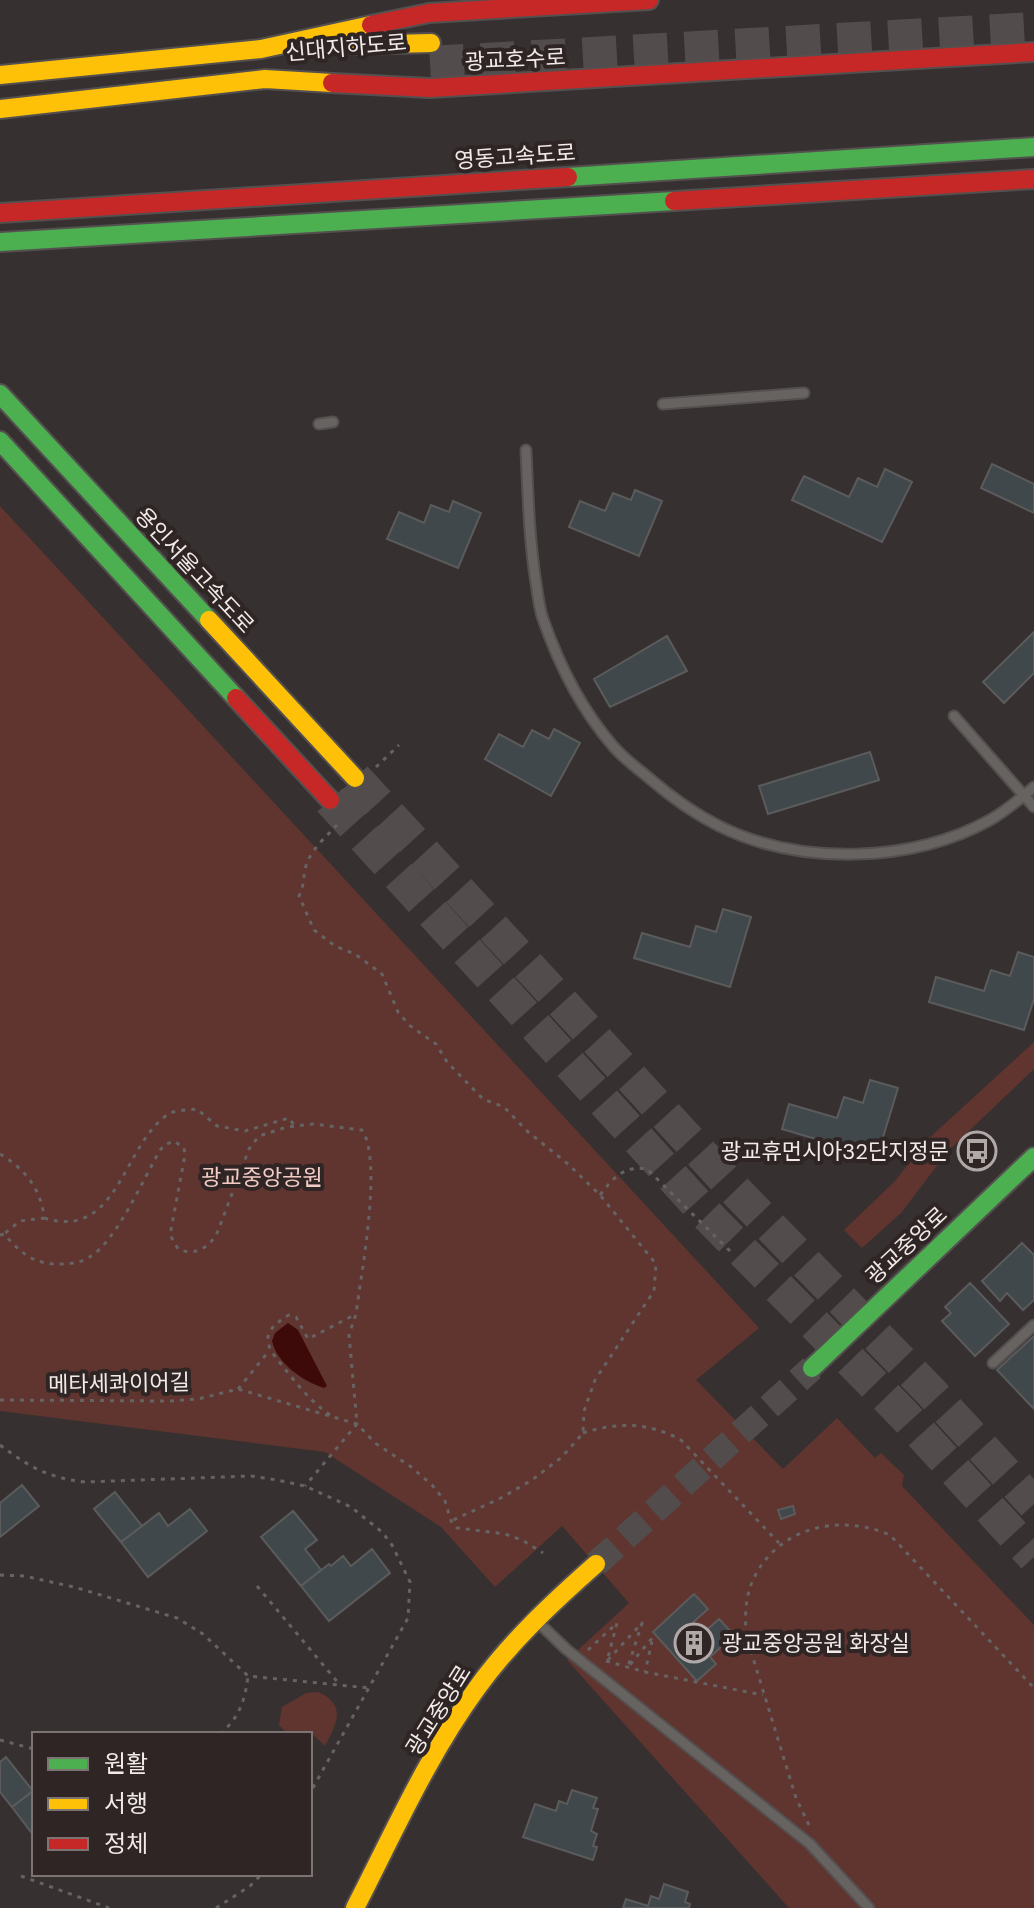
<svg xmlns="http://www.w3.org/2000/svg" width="1034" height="1908" font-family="'DM Sans','Noto Sans KR',sans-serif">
  <rect width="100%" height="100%" fill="#363130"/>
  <!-- green -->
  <path fill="#60342f" d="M0,506L759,1328L696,1380L783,1469L837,1418L875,1458L881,1453L904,1475L902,1486L1034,1625V1908H789L567,1660L629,1603L562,1526L495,1587L441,1527L325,1452L0,1411Z
    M1034,1042V1069L949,1150L901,1213L862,1248L844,1230L895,1181L927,1140Z
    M318,1692C348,1705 336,1725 325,1746L310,1732H286L279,1725L282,1707L306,1693Z"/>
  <!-- water -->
  <path fill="#3d0909" d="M288,1323L298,1330L327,1386L324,1388C302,1381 277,1363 272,1341L275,1333Z"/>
  <!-- building -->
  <path fill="#40484c" stroke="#5b5b5b" stroke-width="2" d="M992,464L1034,484V513L981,488Z
    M885,469L912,482L882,542L792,500L804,476L849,497L858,478L877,487Z
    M635,490L662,501L639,556L569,527L580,501L605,511L613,493L631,500Z
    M453,501L481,513L458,568L387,539L399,512L424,523L431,505L449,512Z
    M1034,632V673L1004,703L983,682Z
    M667,636L687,671L610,707L594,679Z
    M554,729L580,743L551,796L485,759L499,734L523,747L532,730L549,739Z
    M870,752L879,780L768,814L759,786Z
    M723,909L751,917L730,987L634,958L642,933L690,947L696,926L716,932Z
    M1018,952L1034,957V999L1024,1030L929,1002L936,977L984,991L991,970L1010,976Z
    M870,1080L898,1088L877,1157L782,1129L789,1104L837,1118L844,1097L863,1103Z
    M1022,1243L1034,1255V1300L1023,1310L1007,1293L1000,1301L982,1281Z
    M970,1283L1009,1324L975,1356L942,1321L951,1313L945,1307Z
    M1034,1336V1409L997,1370Z
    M22,1485L39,1506L0,1537V1503Z
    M115,1492L142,1526L121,1542L94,1509Z
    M793,1506L795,1514L781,1519L778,1510Z
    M190,1509L207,1531L148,1577L121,1542L159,1513L168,1526Z
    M293,1511L317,1540L305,1549L321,1570L301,1586L261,1537Z
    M372,1549L390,1573L329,1621L301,1586L329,1564L331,1566L343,1556L351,1566Z
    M694,1594L708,1609L689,1626L699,1637L719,1619L734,1635L710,1657L716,1664L697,1681L653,1632Z
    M6,1757L33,1791L12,1807L0,1792V1762Z
    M34,1790V1836L12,1807Z
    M572,1790L597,1798L593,1808L598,1809L591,1831L597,1834L593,1846L597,1847L593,1860L523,1837L535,1804L556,1811L559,1801L567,1804Z
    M664,1884L688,1892L685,1902L690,1904L689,1908H623L626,1899L648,1906L651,1896L659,1899Z"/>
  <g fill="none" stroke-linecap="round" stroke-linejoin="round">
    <!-- secondary-tunnel -->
    <path stroke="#524d4c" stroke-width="26" stroke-dasharray="26 13" stroke-linecap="butt" d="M596,1564L812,1368"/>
    <!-- highway-tunnel -->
    <path stroke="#524d4c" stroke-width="34" stroke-dasharray="34 17" stroke-linecap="butt" d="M430,63L1034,29
      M355,778L731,1186L931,1392L1034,1504
      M330,800L707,1215L903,1414L1034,1557"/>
    <!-- lane casing -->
    <g stroke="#54504f" stroke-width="13">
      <path id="lane" d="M663,404L804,393
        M319,424L333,422
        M526,450C528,494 529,539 536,583C538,595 539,608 543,619C559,665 581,709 613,746C623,758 637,768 649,778C671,797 693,813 719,826C800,866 912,863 990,820C1006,811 1020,799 1034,787
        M954,716L1034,807
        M993,1363L1034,1325
        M539,1623L566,1649L810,1844L869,1908"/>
    </g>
    <!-- fast casing -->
    <g stroke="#54504f" stroke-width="22">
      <path id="fast" d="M568,177L1034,147
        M0,242L674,201
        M0,394L209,620
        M0,441L236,698
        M812,1368L1034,1157"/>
    </g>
    <!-- slow casing -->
    <g stroke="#54504f" stroke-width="22">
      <path id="slow" d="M353,45L431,43
        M0,75L261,49L371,25
        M0,109L265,79L332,83
        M209,620L355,778
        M355,1908C393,1834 428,1755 477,1688C511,1641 553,1602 596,1564"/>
    </g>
    <!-- jam casing -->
    <g stroke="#54504f" stroke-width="22">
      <path id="jam" d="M371,25L429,13L649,0
        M332,83L430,88L1034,52
        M674,201L1034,179
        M0,213L568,177
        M236,698L330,800"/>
    </g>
    <!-- path -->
    <path stroke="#666363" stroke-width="3" stroke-dasharray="4 6" stroke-linecap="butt" d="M376,767L399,745
      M337,825C325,838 308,852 305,870C303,880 304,886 299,896L314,930L335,946L355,954L382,974L398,1012L409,1025L436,1044L447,1062L483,1099L504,1107L527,1131L568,1164L600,1195L656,1264L654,1291L595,1380L584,1411L583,1433L562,1457L532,1480L499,1499L451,1521
      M0,1154C24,1168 42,1190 44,1218L20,1221L4,1234
      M600,1195C613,1178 624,1165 647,1169L733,1254
      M44,1218C118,1241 122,1147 167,1115C174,1110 187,1110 197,1109L217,1126L245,1131L289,1118L294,1125
      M0,1235L4,1234C22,1254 34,1265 62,1264C72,1264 83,1262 91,1256C116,1241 144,1178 159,1152L164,1145L174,1141L184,1148L185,1155L170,1235L178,1249C194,1256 206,1249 216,1236L249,1149L259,1136L287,1127L313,1124L362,1130C383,1161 361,1274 356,1314L349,1335L357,1424L305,1486
      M238,1389L269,1351
      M0,1400L171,1401L198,1399L238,1389L357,1424L375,1443L410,1466L432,1485L445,1501L451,1521L457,1528L505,1534L522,1540L543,1553
      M330,1415C313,1403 302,1390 289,1374C271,1351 252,1336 289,1315L296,1317L308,1339L356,1314
      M583,1433C617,1422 649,1422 681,1440L779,1543
      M0,1445C29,1467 49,1478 85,1482L251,1476L277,1480L305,1486L351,1507L382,1532L392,1545L410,1582L408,1618L310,1793
      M0,1575L24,1576L74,1587L177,1618L203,1634L248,1676L369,1688
      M257,1586L340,1685
      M588,1650L617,1623L607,1661L642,1623L628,1667L653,1637L645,1672
      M606,1661L645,1672L763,1695
      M220,1734C239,1718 245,1701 248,1676
      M0,1740L34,1749
      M809,1825L796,1798L746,1635C745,1616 745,1597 753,1580C777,1527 840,1513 890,1535L1034,1688
      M21,1876L109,1908
      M216,1908L250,1886L262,1874"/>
    <!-- lane -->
    <use href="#lane" stroke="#666361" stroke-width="9"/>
    <!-- fast -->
    <use href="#fast" stroke="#4caf50" stroke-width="18"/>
    <!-- slow -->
    <use href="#slow" stroke="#ffc107" stroke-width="18"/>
    <!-- jam -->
    <use href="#jam" stroke="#c62828" stroke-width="18"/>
  </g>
  <!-- icons -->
  <defs>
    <g id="bus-ring" transform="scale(2)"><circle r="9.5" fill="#2e2524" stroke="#b0a9a8" stroke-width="1.5"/><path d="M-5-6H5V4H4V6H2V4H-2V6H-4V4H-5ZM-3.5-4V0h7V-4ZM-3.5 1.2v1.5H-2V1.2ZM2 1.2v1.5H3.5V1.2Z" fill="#b0a9a8"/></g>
    <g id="building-ring" transform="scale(2)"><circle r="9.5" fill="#2e2524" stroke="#b0a9a8" stroke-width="1.5"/><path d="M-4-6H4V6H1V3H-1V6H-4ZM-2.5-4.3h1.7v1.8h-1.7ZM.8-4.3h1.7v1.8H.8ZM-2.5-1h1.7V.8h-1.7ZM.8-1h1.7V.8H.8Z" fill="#b0a9a8"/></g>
  </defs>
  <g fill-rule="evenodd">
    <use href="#bus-ring" x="977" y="1151"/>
    <use href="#building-ring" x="694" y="1643"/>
  </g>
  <g text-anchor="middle" stroke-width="8" stroke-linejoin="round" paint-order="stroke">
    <!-- street labels -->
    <g font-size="22" fill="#f1eae9" stroke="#2e2524">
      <text transform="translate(346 47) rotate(-5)" y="8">신대지하도로</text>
      <text transform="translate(515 59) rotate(-3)" y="8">광교호수로</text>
      <text transform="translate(515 156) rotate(-4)" y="8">영동고속도로</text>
      <text transform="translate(195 570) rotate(47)" y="8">용인서울고속도로</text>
      <text transform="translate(906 1245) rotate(-43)" y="8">광교중앙로</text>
      <text transform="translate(119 1383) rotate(-1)" y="8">메타세콰이어길</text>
      <text transform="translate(438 1710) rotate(-58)" y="8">광교중앙로</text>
    </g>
    <!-- poi labels -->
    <g font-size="22" fill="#f1eae9" stroke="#2e2524" text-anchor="end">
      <text x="949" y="1159">광교휴먼시아32단지정문</text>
      <text x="722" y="1651" text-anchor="start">광교중앙공원 화장실</text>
    </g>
    <!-- park labels -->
    <g font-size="22" fill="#f3cbc5" stroke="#2e2524">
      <text x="262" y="1185">광교중앙공원</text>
    </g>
  </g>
  <!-- legend -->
  <rect x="32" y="1732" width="280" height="144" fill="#2e2524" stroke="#7c7473" stroke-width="2"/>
  <rect x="48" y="1758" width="40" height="12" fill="#4caf50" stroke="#7c7473" stroke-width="2"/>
  <text x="104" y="1772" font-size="24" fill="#f1eae9">원활</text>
  <rect x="48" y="1798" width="40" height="12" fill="#ffc107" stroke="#7c7473" stroke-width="2"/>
  <text x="104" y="1812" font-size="24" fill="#f1eae9">서행</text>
  <rect x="48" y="1838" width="40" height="12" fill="#c62828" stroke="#7c7473" stroke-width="2"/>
  <text x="104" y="1852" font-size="24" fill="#f1eae9">정체</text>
</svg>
